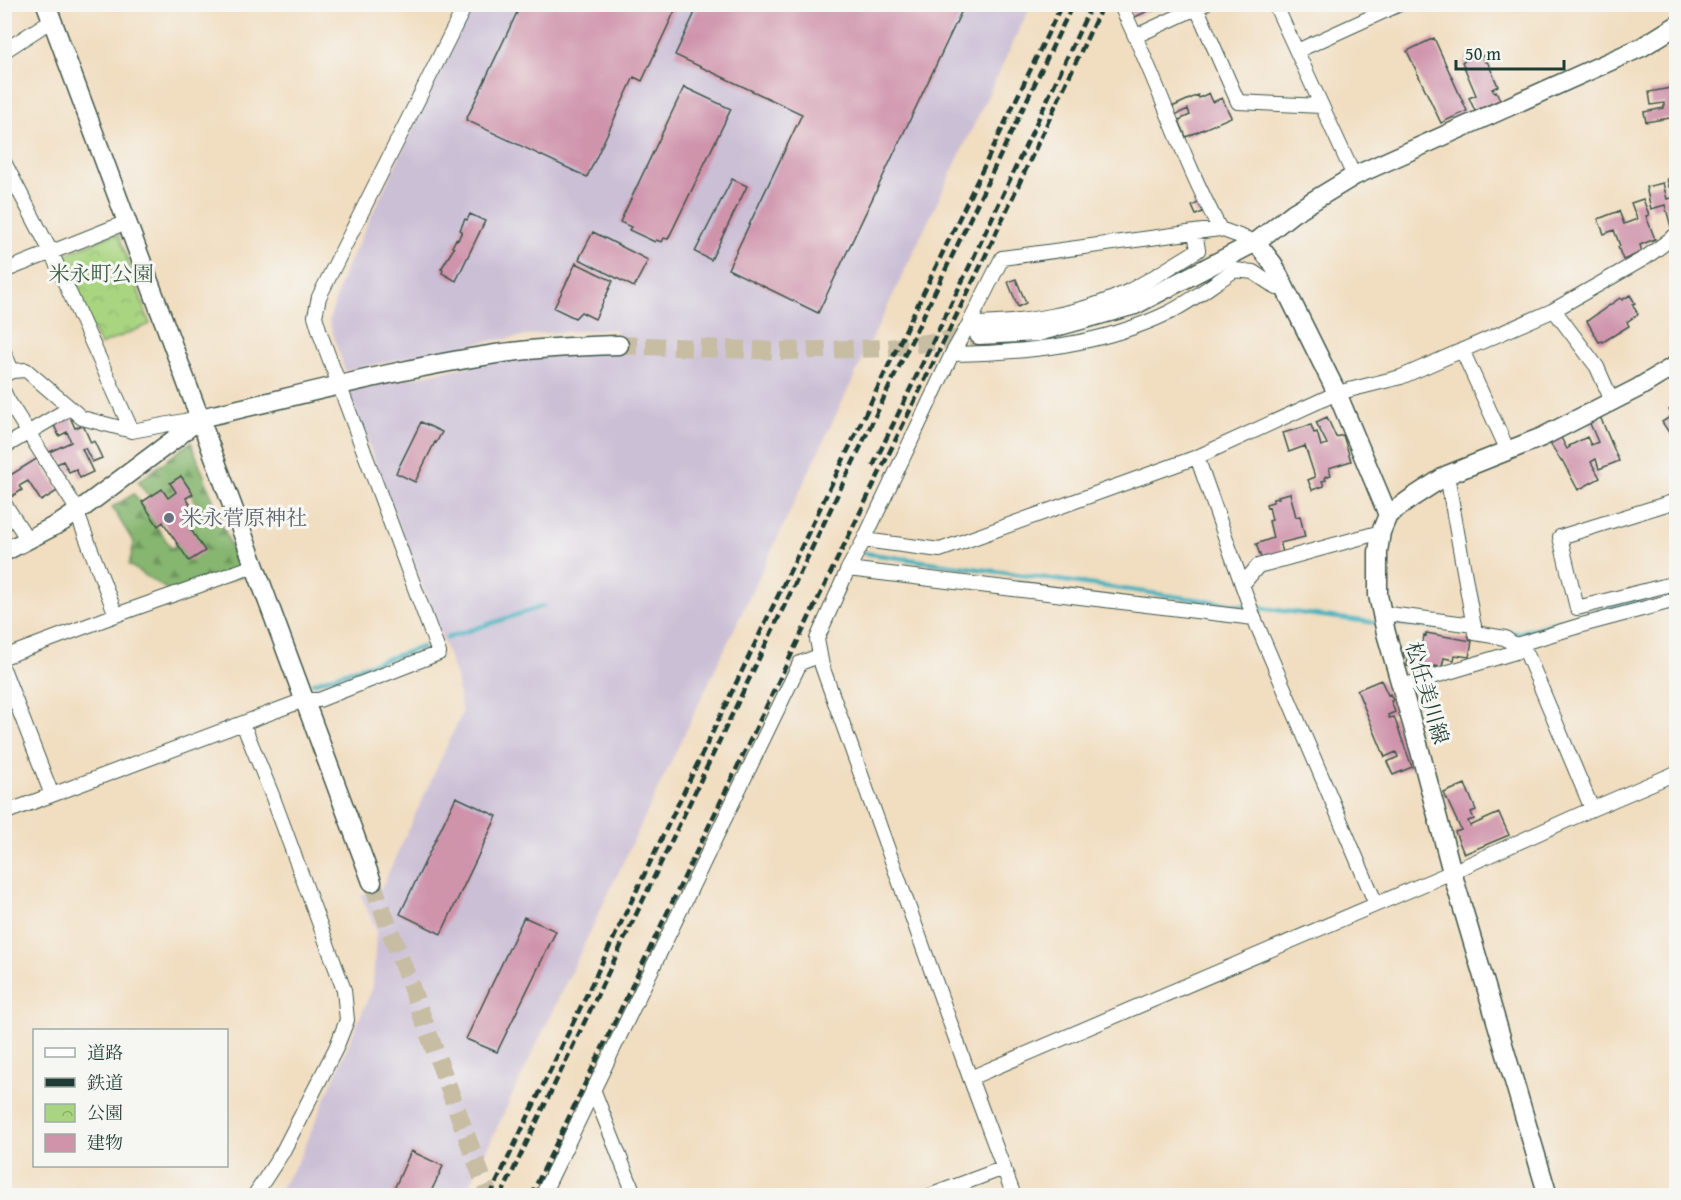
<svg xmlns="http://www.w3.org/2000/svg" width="1681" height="1200" font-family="'Gentium Book Plus','Noto Serif JP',serif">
  <defs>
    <pattern id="forest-firs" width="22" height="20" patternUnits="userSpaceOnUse" patternTransform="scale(1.5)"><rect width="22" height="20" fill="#86b66f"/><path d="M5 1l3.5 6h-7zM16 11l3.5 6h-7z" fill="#6d955c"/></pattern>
    <pattern id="park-crowns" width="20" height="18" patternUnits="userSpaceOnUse" patternTransform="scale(1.5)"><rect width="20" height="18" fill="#a9d581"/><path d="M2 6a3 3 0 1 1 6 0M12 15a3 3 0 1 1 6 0" fill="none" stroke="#89ae6a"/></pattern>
  </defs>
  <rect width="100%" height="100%" fill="#f6f6f2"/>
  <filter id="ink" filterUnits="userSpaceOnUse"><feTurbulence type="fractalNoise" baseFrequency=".0167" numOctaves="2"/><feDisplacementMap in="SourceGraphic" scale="12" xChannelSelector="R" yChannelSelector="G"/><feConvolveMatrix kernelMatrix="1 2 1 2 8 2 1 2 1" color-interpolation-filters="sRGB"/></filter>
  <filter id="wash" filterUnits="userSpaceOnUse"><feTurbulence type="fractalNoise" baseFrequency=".008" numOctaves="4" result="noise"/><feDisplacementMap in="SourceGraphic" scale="24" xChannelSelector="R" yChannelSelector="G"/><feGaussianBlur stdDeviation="1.35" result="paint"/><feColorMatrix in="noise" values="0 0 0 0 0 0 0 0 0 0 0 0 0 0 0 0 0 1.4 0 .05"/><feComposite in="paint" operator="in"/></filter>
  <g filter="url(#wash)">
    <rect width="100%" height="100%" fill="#f1ddbf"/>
    <!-- railway -->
    <path fill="#cbbfd5" d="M472,5H1031L465,1195L276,1196L300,1158L373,987L376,930L361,895L382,887L462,713L456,677L436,621L348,391L508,358L617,350L616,329L546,333L477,343L345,371L329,321L343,275Z"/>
    <!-- forest -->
    <path fill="url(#forest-firs)" stroke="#527a52" stroke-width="1.5" d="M191,442L242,576L177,596L129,565L134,543L112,507L134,494L172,549L201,511L188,490L156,506L138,482Z"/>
    <!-- park -->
    <path fill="url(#park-crowns)" stroke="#64895a" stroke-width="1.5" d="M118,233L150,324L100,345L60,256Z"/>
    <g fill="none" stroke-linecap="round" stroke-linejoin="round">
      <!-- stream -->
      <path stroke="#42b0bd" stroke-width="4.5" d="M864,553L1237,605L1378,623
        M1593,613L1676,590
        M1390,623L1441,627
        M1503,632L1518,633L1572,618
        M447,638L543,606
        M313,683L423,647"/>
    </g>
    <g id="blocks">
      <!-- building -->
      <path fill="#cf93aa" d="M521,4H678L642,81L634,77L587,177L466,120Z
        M699,4H965L818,313L728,269L802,114L675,55Z
        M1128,4H1159L1161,8L1153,11L1152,9L1133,18Z
        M1434,38L1467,111L1441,123L1407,51Z
        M1480,51L1485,62L1487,61L1498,86L1492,89L1494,92L1496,91L1500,100L1475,111L1469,98L1476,95L1462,62L1467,60L1465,57Z
        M684,87L731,109L668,239L664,238L662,242L656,240L655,242L629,230L631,227L620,222Z
        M1676,87V117L1646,122L1644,112L1664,108V103L1651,105L1649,92Z
        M1209,93L1213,102L1222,98L1231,117L1186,137L1179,120L1190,115L1188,109L1175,115L1172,107L1198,95L1199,98Z
        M1676,177V185L1669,187L1667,179Z
        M732,179L747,186L711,260L695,252Z
        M1663,183L1667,199L1676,197V226L1671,227L1665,205L1651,209L1646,187Z
        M1643,199L1649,215L1646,216L1655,239L1640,245L1642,252L1623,260L1618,247L1620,246L1614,230L1604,234L1598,219L1619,211L1624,224L1637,219L1631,203Z
        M1200,202L1205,211L1196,215L1192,206Z
        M470,214L485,221L456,281L442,273L443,270L441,269L454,248L452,247L456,239L458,240L462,231L460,230L465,219L467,220Z
        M593,232L648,260L634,287L579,259Z
        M576,263L613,281L595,319L581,312L575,318L554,308Z
        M1016,279L1026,303L1018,307L1008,282Z
        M1630,295L1635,303L1632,304L1638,314L1627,322L1629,326L1603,342L1602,341L1599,342L1587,321L1620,298L1622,300Z
        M1676,405V433L1675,431L1670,434L1662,422L1673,415L1669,410Z
        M1599,414L1619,461L1599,469L1596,459L1591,462L1600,478L1578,490L1562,460L1561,461L1548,440L1559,434L1567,449L1570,447L1569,446L1587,437L1591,445L1598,442L1588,419Z
        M69,415L75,428L83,425L91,443L94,441L102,458L92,462L85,448L82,449L93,472L80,478L76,469L69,472L63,461L53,466L47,453L71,442L67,432L59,436L53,423Z
        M1327,417L1336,437L1343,435L1351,461L1329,468L1331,475L1325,477L1326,480L1322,481L1324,486L1312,490L1308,480L1315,477L1305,446L1289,452L1283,433L1311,425L1314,433L1317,432L1321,446L1327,444L1316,422Z
        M421,422L442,432L436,443L435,442L415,482L396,473Z
        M38,458L59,490L41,501L28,481L19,486L22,490L8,499L4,493V479Z
        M181,476L193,494L186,498L195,512L184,519L205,551L189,561L163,522L158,526L142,502L162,489L168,498L176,492L170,483Z
        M1290,493L1296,517L1300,516L1305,537L1280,543L1284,555L1263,563L1256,544L1273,538L1269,521L1272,520L1269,507L1267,508L1266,504L1273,502V499L1279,498L1278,496Z
        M1426,633L1472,641L1469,657L1455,655L1454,660L1444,658L1442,667L1435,666L1434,671L1407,666L1408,659L1404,658V651L1423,654L1424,649H1422L1424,635L1426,636Z
        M1381,680L1388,695L1390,694L1393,700L1391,701L1395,712L1388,715L1389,718L1394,717L1412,767L1393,775L1387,762L1398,757L1396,752L1385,757L1357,690Z
        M1465,784L1476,810L1471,812L1474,819L1468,821L1470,826L1499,813L1509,835L1464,854L1455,832L1461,830L1444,793Z
        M456,797L497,816L441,934L400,914Z
        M524,917L556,931L497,1052L466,1039Z
        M411,1151L443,1166L429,1196H391Z"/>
    </g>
  </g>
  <g filter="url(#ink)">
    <use href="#blocks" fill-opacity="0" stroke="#3e5549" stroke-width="1.5"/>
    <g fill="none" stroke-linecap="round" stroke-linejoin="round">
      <!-- secondary-tunnel -->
      <path stroke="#c7bda3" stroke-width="18" stroke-dasharray="18 9" stroke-linecap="butt" d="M619,345L782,351L889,348L976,336
        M372,882L489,1196"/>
      <!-- street casing -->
      <g stroke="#3e5549" stroke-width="16">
        <path id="street" d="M1120,4C1157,78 1181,157 1220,229
          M1195,4L1238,102L1321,106
          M1275,4L1354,176
          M1136,36L1205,4
          M4,51L52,20
          M1297,51L1400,4
          M4,162L51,252L132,431
          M1195,232L1198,250C1175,264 1151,280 1127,292C1082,314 1019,324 969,324L1002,258L1195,232L1220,229L1256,242
          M4,271L127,222
          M1554,310L1597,367L1612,401
          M969,324L952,354L864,540L848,569L817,639L822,666L970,1078L1014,1196
          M1462,350L1508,451
          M4,352L12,371
          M952,354C1025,353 1103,345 1170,312C1192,301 1214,283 1235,270L1253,272L1277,288L1283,285
          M4,375L12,371L26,370L82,418L132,431L200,418
          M4,392L7,399L73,503L116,615
          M4,447L70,408
          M1197,457L1254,618
          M1447,475L1475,633L1505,638L1527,654L1592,809
          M1676,501L1560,537L1577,608L1676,583
          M4,503L28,540
          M864,540L940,550L1197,457L1337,393L1401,377L1552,311L1645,258L1676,235
          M848,569L1254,618L1376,904
          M1242,585L1258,566L1381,532
          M1381,613L1474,625
          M1516,645L1582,625L1676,600
          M4,657L116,615L254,566
          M4,671L52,795
          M1402,686L1522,650
          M243,724L272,795L344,990L347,1020L336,1048L282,1153L254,1196
          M4,813L304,700H319L439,653L321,336L315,316L319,297L339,257L466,4
          M970,1078L1452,872L1592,809L1676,773
          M593,1089L635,1196
          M542,1196L800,663L819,656
          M929,1196L1004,1168"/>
      </g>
      <!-- secondary casing -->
      <g stroke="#3e5549" stroke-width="21">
        <path id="secondary" d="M46,4L372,882
          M1256,242L1273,264L1337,393L1388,515
          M979,335L1038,332L1135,305L1256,242L1293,213L1354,176L1642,47L1676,26
          M4,552L62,522L77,512L176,438L200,418C297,396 396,369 496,354C537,348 578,346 619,345
          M1548,1196L1452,872L1420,751L1386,633L1378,595V552L1381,532L1388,515L1413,497L1447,475L1542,437L1638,388L1676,365"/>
      </g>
      <!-- street -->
      <use href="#street" stroke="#fff" stroke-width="14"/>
      <!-- secondary -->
      <use href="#secondary" stroke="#fff" stroke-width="18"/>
      <!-- rail -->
      <path stroke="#1f3d34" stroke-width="4.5" stroke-dasharray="9 4.5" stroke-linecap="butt" d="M873,466L970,265L1092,4
        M490,1196L1062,4
        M501,1196L1073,4
        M531,1196L832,570L982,263L1103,4"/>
    </g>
  </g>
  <!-- markers -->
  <circle fill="#6b7280" stroke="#f6f6f2" stroke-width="2" cx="169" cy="518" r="6"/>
  <g text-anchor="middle" stroke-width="6" stroke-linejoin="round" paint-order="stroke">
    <!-- park labels -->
    <g font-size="21" fill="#3b5b43" stroke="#f6f6f2">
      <text x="101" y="281">米永町公園</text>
    </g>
    <!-- worship labels -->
    <g font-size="21" fill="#5b616d" stroke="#f6f6f2" text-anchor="start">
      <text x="181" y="525">米永菅原神社</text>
    </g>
    <!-- street labels -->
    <g font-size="21" fill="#1f3d34" stroke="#f6f6f2">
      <text transform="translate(1427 693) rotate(74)" y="7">松任美川線</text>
    </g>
  </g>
  <!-- margin -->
  <rect width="1681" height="1200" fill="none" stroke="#f6f6f2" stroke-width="24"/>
  <!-- legend -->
  <rect x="33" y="1029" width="195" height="138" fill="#f6f6f2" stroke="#a0aca6" stroke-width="1.5"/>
  <rect x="45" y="1048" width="30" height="9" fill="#ffffff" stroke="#a0aca6" stroke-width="1.5"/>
  <text x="87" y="1059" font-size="18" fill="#1f3d34">道路</text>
  <rect x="45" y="1078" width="30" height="9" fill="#1f3d34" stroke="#a0aca6" stroke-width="1.5"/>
  <text x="87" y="1089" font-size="18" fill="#1f3d34">鉄道</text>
  <rect x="45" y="1104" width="30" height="18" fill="url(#park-crowns)" stroke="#a0aca6" stroke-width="1.5"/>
  <text x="87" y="1119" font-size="18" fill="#1f3d34">公園</text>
  <rect x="45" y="1134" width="30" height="18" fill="#cf93aa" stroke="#a0aca6" stroke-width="1.5"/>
  <text x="87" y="1149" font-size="18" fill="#1f3d34">建物</text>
  <!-- scale -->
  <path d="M1456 60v9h108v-9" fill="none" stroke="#1f3d34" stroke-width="3"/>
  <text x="1465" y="60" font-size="18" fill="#1f3d34" stroke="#f6f6f2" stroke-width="4.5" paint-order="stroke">50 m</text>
</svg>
